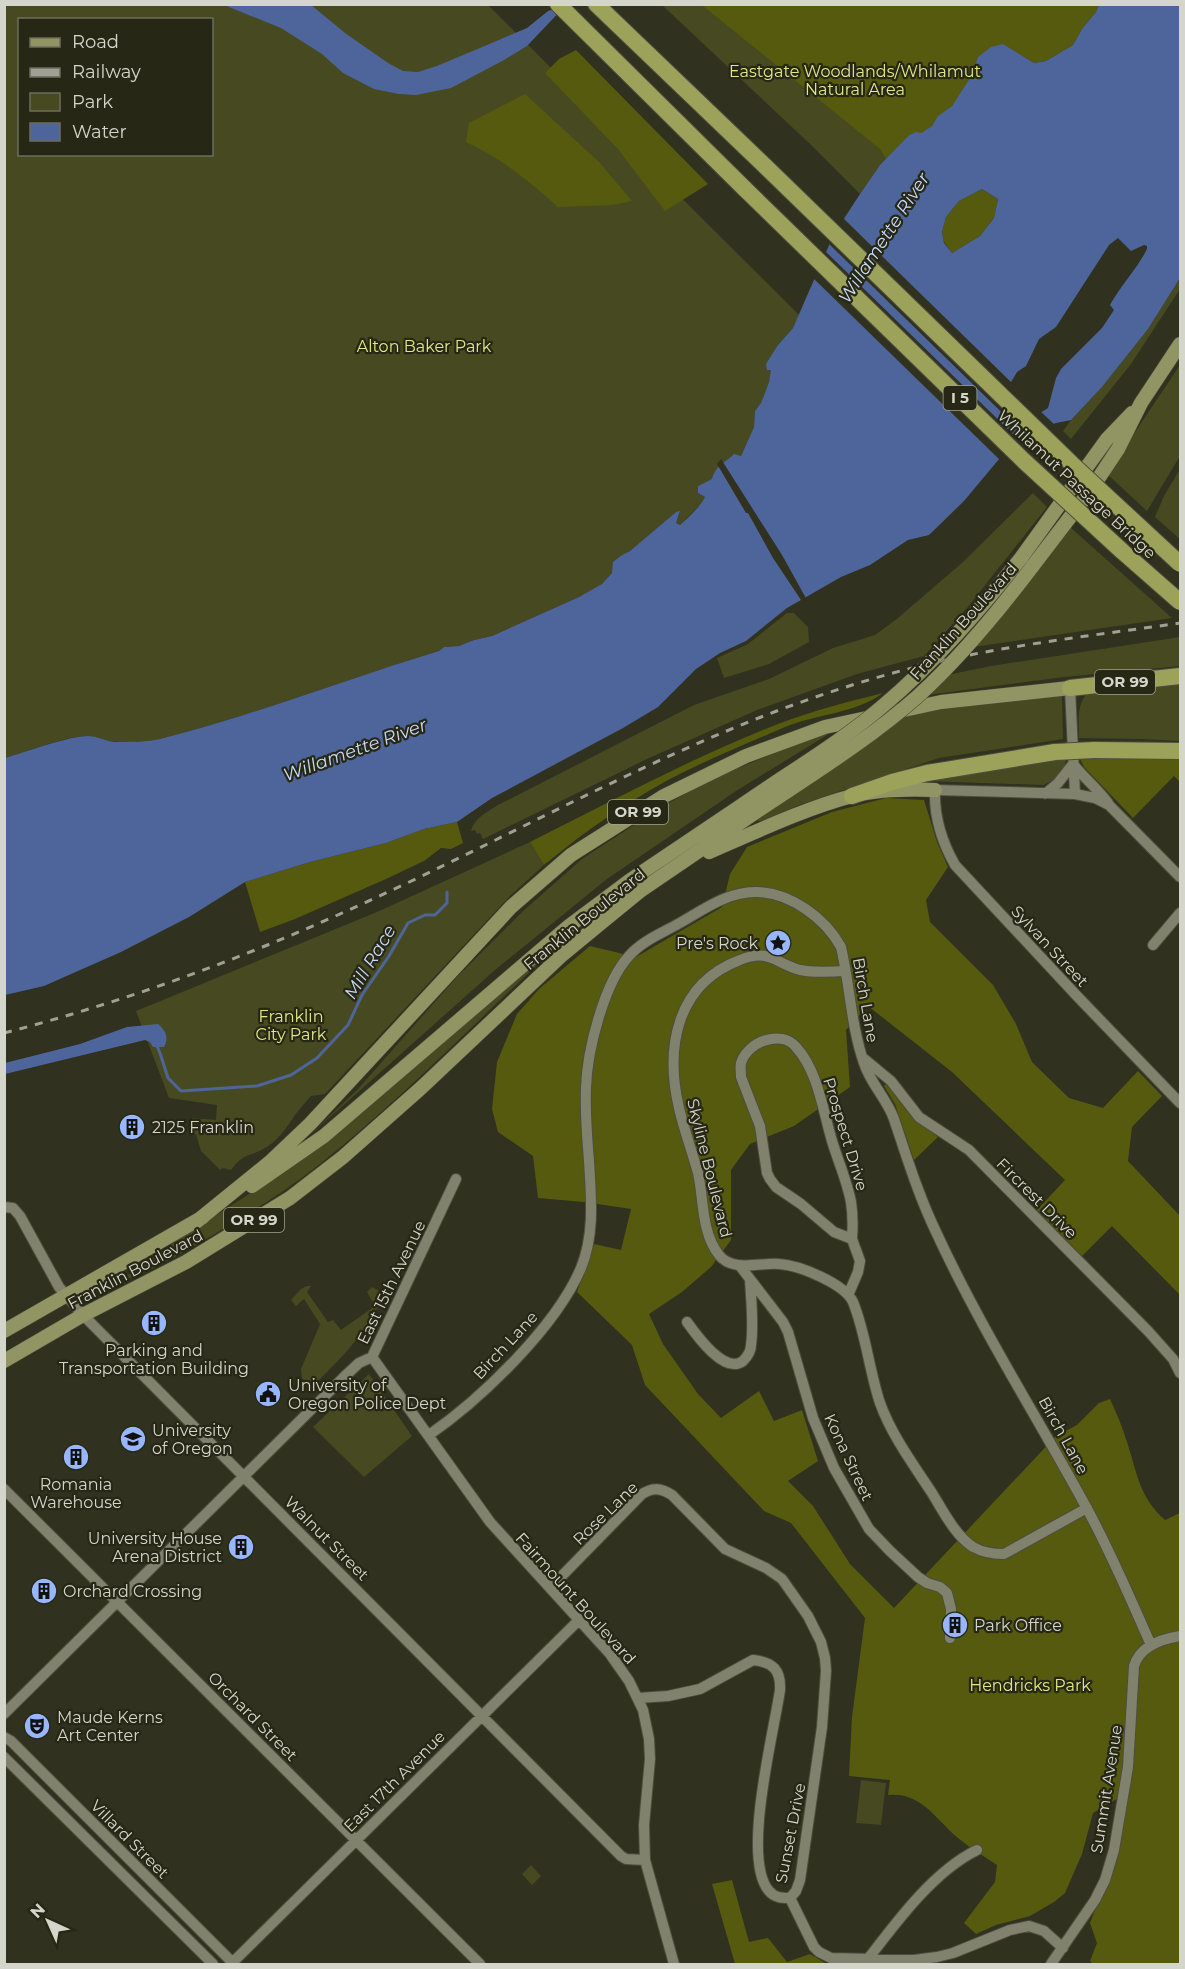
<svg xmlns="http://www.w3.org/2000/svg" width="1185" height="1969" font-family="Montserrat,sans-serif">
  <rect width="100%" height="100%" fill="#30311f"/>
  <!-- green -->
  <path fill="#474a20" fill-rule="evenodd" d="M5,5H488L799,315L793,328L778,345L769,382L761,403L755,411L754,427L741,456C729,460 716,466 713,479L698,486V493L705,497L700,505L680,525L676,523L680,512H676L630,551L622,555L612,573L603,584L579,597L492,636L474,640L459,646L444,647L439,651C346,679 255,715 160,739C149,742 122,743 111,741C103,740 96,736 88,736C69,735 26,752 5,758ZM20,20H212V154H20Z
    M662,5H1099L908,136L880,165L860,194L809,143Z
    M1180,278V289L1131,364L1071,439L1063,431L1071,420L1102,387L1148,329Z
    M1180,365V456L1147,511L1107,474Z
    M1180,469V539L1155,517L1164,496Z
    M1033,493L1047,507L967,608L924,656L857,674L757,710L647,759L483,839L480,833L477,834L475,830L471,831C474,818 487,812 498,805L694,705L769,679L833,648L875,635L898,618L963,562Z
    M1070,527L1172,618L973,647Z
    M787,613H794L808,627L809,642L769,664L724,678L717,658L748,644Z
    M1180,637V666L1064,677L927,695L947,675L991,666Z
    M1180,682V741L1141,739L1079,738C1079,723 1076,705 1087,694L1159,687Z
    M1059,695L1062,696L1063,739L939,758L802,804L759,822L756,816L906,712Z
    M832,732L736,791L607,879L495,970L310,1135L358,1089L456,978L522,912L582,859L660,808L712,779L809,739Z
    M1066,760C1064,773 1055,780 1043,785L927,781L1038,761Z
    M530,842L544,865L510,896L325,1094L311,1096C306,1102 300,1108 295,1115C287,1127 280,1138 267,1147C251,1157 244,1152 231,1170L223,1168L220,1170L201,1151L196,1134L191,1135L192,1118L216,1120L217,1105L169,1098L136,1011L377,912Z
    M556,941L559,945C477,1019 402,1100 316,1167C283,1193 248,1214 213,1235C185,1251 158,1268 127,1279L126,1276L146,1264L177,1240L268,1182Z
    M307,1286H311L307,1292L328,1322L333,1320L341,1330L375,1306L367,1292L372,1287L384,1294C366,1335 341,1358 310,1389L302,1378L301,1369L320,1324L304,1299L296,1306L291,1300L301,1289Z
    M369,1374L412,1436L364,1477L313,1427Z
    M861,1780L886,1783L881,1825L856,1823Z
    M531,1865L541,1876L532,1885L522,1874Z"/>
  <!-- forest -->
  <path fill="#565a0e" d="M702,5H1099L1096,12L1082,29L1073,45L1046,61L1034,63L1003,44L978,57L972,75L952,106L939,116L932,126L921,133L908,136L886,159L880,149Z
    M576,50L708,184L665,211L618,149L545,73L559,59Z
    M525,94L599,162L632,201L613,205L558,207C529,181 501,158 466,142L469,123Z
    M982,189L998,199L994,218L980,236L952,253L944,242L942,232L946,217L959,201Z
    M883,693C855,714 816,714 785,727C746,744 706,760 668,780C624,804 583,833 544,865L530,842C612,801 693,757 778,724C812,711 847,702 883,693Z
    M1111,758H1180V782L1174,776L1133,818L1084,767L1080,759Z
    M886,798L924,800L937,842L948,867L926,900L930,922L993,985L1016,1024L1032,1062L1069,1098L1103,1108L1138,1071L1162,1096L1132,1127L1128,1161L1180,1216V1295L1112,1226L1082,1256L1037,1210L1065,1180L952,1072L868,1006L846,1030L850,1087L794,1126L750,1144L731,1170V1240L711,1267L682,1292L649,1314L663,1344L698,1394L721,1418L759,1391L774,1421L802,1410L818,1461L788,1481L813,1506L850,1564L894,1608L1056,1436L1077,1425L1099,1403L1110,1399C1116,1412 1122,1426 1126,1439C1137,1471 1138,1496 1165,1520L1180,1513V1964H1093L1090,1961L1097,1943L1090,1923L1120,1847L1127,1793L1093,1813L1082,1854L1065,1893L1054,1902L1030,1916L996,1925L976,1934L964,1923L995,1882L997,1865C984,1856 970,1848 958,1838C935,1819 922,1792 888,1795L890,1780L849,1776L852,1717L865,1618L791,1523L764,1511L645,1385L632,1345L577,1292L594,1244L621,1250L631,1209L584,1202L538,1198L533,1156L498,1132L492,1109L497,1062L517,1014L539,989L590,946L636,957L722,907L730,874L747,847L832,812Z
    M457,822L463,843L451,849L441,848L424,861L386,879L295,919L260,932L245,882L310,862L386,843L424,829Z
    M887,1083L917,1120L938,1137L914,1160L895,1104L884,1086Z
    M732,1880L749,1942L768,1938L787,1962L810,1954L827,1964H735L712,1884Z"/>
  <!-- water -->
  <path fill="#4e659c" fill-rule="evenodd" d="M224,5H311L345,33L388,63L403,71L418,72L437,66L527,28L548,11L566,5L527,46L504,60L451,88L416,95L399,94L374,89L343,73L322,54L281,28Z
    M1099,5H1180V278L1148,329L1102,387L1071,420L1056,423L1031,432L1005,452L964,501L929,535L908,540L870,565L841,577L787,608L746,641L720,653L696,669L658,707L623,728L492,798L457,822L424,829L386,843L310,862L245,882L189,917L121,952L44,986L5,995V758C26,752 68,736 88,736C97,736 106,741 115,742C129,742 147,742 160,739C255,715 346,679 439,651L444,647L459,646L474,640L492,636L579,597L602,584L612,573L613,562L622,555L630,551L676,512L680,511L676,523L680,525C689,517 699,508 705,497L698,493V486L712,479C716,465 725,463 734,454L741,456L754,427L755,411L761,403L769,382L771,370H767L766,364L778,345L793,328L834,234L860,194L880,165L908,136L916,132L921,133L932,126L938,116L952,106L972,75L978,57L991,47L1003,44L1034,63L1046,61L1073,45L1082,29L1096,12ZM982,189L998,199L994,218L980,236L952,253L944,243L942,232L946,217L959,201ZM1118,238L1131,251L1144,245L1147,246V249C1137,269 1121,285 1110,305L1114,310L1102,328L1061,369L1056,378L1048,408L1027,421L1007,389L1017,372L1026,366L1039,339L1056,327L1109,245Z
    M158,1024C166,1031 169,1037 164,1047H153L150,1042L145,1040L5,1074V1063L80,1044L127,1027Z"/>
  <!-- pier -->
  <path fill="#30311f" d="M842,217L1013,384L1010,389L1014,402L1027,417L1039,410L1056,426L1028,438L827,242Z
    M824,250L1022,443L1001,461L812,277Z
    M721,459L782,555L807,600L803,603L773,558L748,513H746L717,464Z"/>
  <g fill="none" stroke-linecap="round" stroke-linejoin="round">
    <!-- stream -->
    <path stroke="#4e659c" stroke-width="3" d="M156,1044L160,1053L168,1078L181,1091L257,1086L291,1075L317,1058L348,1025L362,995L389,956L408,923L425,915H435L447,903V892"/>
    <!-- minor casing -->
    <g stroke="#4d4e3f" stroke-width="12">
      <path id="minor" d="M1070,688L1075,794
        M1073,764C1084,778 1098,789 1108,803
        M1045,794L1058,783L1073,764
        M1180,877L1109,805L1095,798L1075,794L935,790C934,816 942,842 955,865L1077,996L1180,1103
        M1153,945L1180,913
        M845,971C830,972 814,973 800,970C775,963 769,948 740,960C676,984 665,1048 679,1108C684,1130 692,1151 698,1173C704,1200 701,1232 719,1255C733,1273 761,1262 779,1264C799,1265 845,1284 853,1302C866,1334 869,1370 880,1403C892,1436 913,1464 932,1493C943,1511 955,1535 973,1547C982,1552 993,1554 1004,1554L1087,1508
        M862,1057L891,1081L919,1117L969,1150L1148,1331L1173,1359L1180,1373
        M4,1207L13,1208L20,1216L59,1287L83,1315L621,1856L626,1859L645,1860
        M740,1266L783,1322L788,1332L813,1418L834,1468L869,1529L890,1551L918,1577L927,1583L940,1587L947,1593L951,1609L950,1638
        M849,1293L858,1272L860,1261L852,1239L834,1232L801,1204L776,1187L770,1179L767,1173L760,1126L741,1077C741,1072 740,1068 741,1063C747,1042 781,1029 796,1047C818,1071 823,1111 832,1141C838,1161 847,1181 851,1202C853,1215 853,1226 852,1239
        M687,1322C697,1336 725,1375 743,1361C747,1357 751,1351 751,1345C754,1324 751,1300 750,1279
        M372,1357L490,1522L610,1654L629,1681L643,1710L649,1739L650,1759L644,1825L645,1860L674,1964
        M429,1435C481,1399 556,1327 581,1268C595,1234 591,1196 589,1161C587,1137 585,1112 586,1088C587,1051 604,983 629,956C642,941 662,933 678,924C703,910 728,891 757,892C791,893 825,918 841,947C850,986 851,1026 864,1063C870,1083 887,1099 894,1119C907,1158 919,1197 937,1234C980,1327 1036,1415 1085,1505C1110,1550 1130,1598 1151,1645
        M4,1489L480,1964
        M550,1588L642,1494C653,1487 661,1488 672,1495L725,1549L766,1568L782,1579L808,1616L821,1642L825,1658L826,1671L822,1727L800,1880L796,1891L790,1898C782,1898 775,1898 769,1891C741,1859 774,1732 780,1690C781,1670 773,1662 753,1660L700,1689L668,1696L638,1698
        M4,1714L344,1377L359,1363L372,1357L456,1179
        M4,1737L11,1741L234,1964
        M4,1757L213,1964
        M790,1898L814,1947L819,1952L831,1958L914,1960L937,1957L953,1953L1010,1930L1029,1926L1044,1931L1063,1948
        M868,1959C897,1921 934,1871 977,1850
        M231,1964L579,1620
        M1051,1964L1095,1900L1105,1880L1114,1850L1128,1767L1134,1666C1140,1646 1161,1639 1180,1636"/>
    </g>
    <!-- major casing -->
    <g stroke="#4d4e3f" stroke-width="15">
      <path id="major" d="M1021,558L1107,439L1132,413
        M1032,567L1090,491L1118,449L1141,403L1180,344
        M709,852C753,833 806,808 852,796C879,789 908,789 935,790
        M252,1186L324,1136L569,926L629,881L745,803
        M196,1222L270,1162L310,1124L511,907L571,855L664,796L746,756L825,727L941,702L1070,688
        M4,1331L203,1217
        M4,1361L83,1315L186,1262L290,1198L343,1157L421,1088L562,955L602,922L640,891L753,814"/>
    </g>
    <!-- highway casing -->
    <g stroke="#4d4e3f" stroke-width="18">
      <path id="highway" d="M558,4L745,189
        M596,4L766,167
        M1070,688L1180,676
        M1094,750L1180,751
        M852,796L892,782L927,773L1055,752"/>
    </g>
    <!-- minor -->
    <use href="#minor" stroke="#80826e" stroke-width="10"/>
    <!-- major -->
    <use href="#major" stroke="#919563" stroke-width="14"/>
    <!-- highway -->
    <use href="#highway" stroke="#9da25b" stroke-width="16"/>
    <!-- rail -->
    <path stroke="#a0a194" stroke-width="3" stroke-dasharray="8 8" stroke-linecap="butt" d="M4,1033C136,999 265,950 388,892C519,831 646,760 782,709C831,691 881,675 932,663C1014,644 1098,635 1180,623"/>
    <!-- major-bridge casing -->
    <g stroke="#4d4e3f" stroke-width="15" stroke-linecap="butt">
      <path id="major-bridge" d="M745,803C791,771 841,742 884,705C935,662 979,611 1021,558
        M753,814C808,777 867,741 917,697C960,658 997,613 1032,567"/>
    </g>
    <!-- highway-bridge casing -->
    <g stroke="#4d4e3f" stroke-width="18" stroke-linecap="butt">
      <path id="highway-bridge" d="M766,167L1072,464L1180,564
        M745,189L1024,461L1123,552L1180,602
        M1055,752L1094,750"/>
    </g>
    <!-- major-bridge -->
    <use href="#major-bridge" stroke="#919563" stroke-width="14"/>
    <!-- highway-bridge -->
    <use href="#highway-bridge" stroke="#9da25b" stroke-width="16"/>
  </g>
  <!-- icons -->
  <defs>
    <g id="sight-disc" transform="scale(1.35)"><circle r="9.5" fill="#97b6fd" stroke="#262715"/><path d="M0-6L1.8-2.2L6-1.7L2.9 1.2L3.7 5.4L0 3.3L-3.7 5.4L-2.9 1.2L-6-1.7L-1.8-2.2Z" fill="#111"/></g>
    <g id="building-disc" transform="scale(1.35)"><circle r="9.5" fill="#97b6fd" stroke="#262715"/><path d="M-4-6H4V6H1V3H-1V6H-4ZM-2.5-4.3h1.7v1.8h-1.7ZM.8-4.3h1.7v1.8H.8ZM-2.5-1h1.7V.8h-1.7ZM.8-1h1.7V.8H.8Z" fill="#111"/></g>
    <g id="civic-disc" transform="scale(1.35)"><circle r="9.5" fill="#97b6fd" stroke="#262715"/><path d="M-.6-6.5H3V-4.5H.6V-3L4-1V1h2V6H-6V1h2V-1L-.6-3ZM-1.2 2.5V6h2.4V2.5Z" fill="#111"/></g>
    <g id="university-disc" transform="scale(1.35)"><circle r="9.5" fill="#97b6fd" stroke="#262715"/><path d="M0-5L7-2L0 1L-7-2ZM-4 1L0 2.5L4 1V4Q0 6-4 4Z" fill="#111"/></g>
    <g id="theatre-disc" transform="scale(1.35)"><circle r="9.5" fill="#97b6fd" stroke="#262715"/><path d="M-5-5.5Q0-4 5-5.5V0Q5 5 0 6Q-5 5-5 0ZM-3.3-2.5H-1v1.5H-3.3ZM1-2.5H3.3v1.5H1ZM-2.8 1Q0 5.5 2.8 1Z" fill="#111"/></g>
  </defs>
  <g fill-rule="evenodd">
    <use href="#sight-disc" x="778" y="943"/>
    <use href="#building-disc" x="132" y="1127"/>
    <use href="#building-disc" x="154" y="1323"/>
    <use href="#civic-disc" x="268" y="1394"/>
    <use href="#university-disc" x="133" y="1439"/>
    <use href="#building-disc" x="76" y="1457"/>
    <use href="#building-disc" x="241" y="1547"/>
    <use href="#building-disc" x="44" y="1591"/>
    <use href="#building-disc" x="955" y="1625"/>
    <use href="#theatre-disc" x="37" y="1726"/>
  </g>
  <g text-anchor="middle" stroke-width="4.5" stroke-linejoin="round" paint-order="stroke">
    <!-- shield labels -->
    <g fill="#262715" stroke="#a0a294" stroke-width="1.5">
      <rect x="943.5" y="386" width="33" height="24" rx="4.5"/>
      <rect x="1095" y="670" width="60" height="24" rx="4.5"/>
      <rect x="608" y="800" width="60" height="24" rx="4.5"/>
      <rect x="224" y="1208" width="60" height="24" rx="4.5"/>
    </g>
    <g font-size="15" font-weight="bold" fill="#d5d6cb">
      <text x="960" y="403">I 5</text>
      <text x="1125" y="687">OR 99</text>
      <text x="638" y="817">OR 99</text>
      <text x="254" y="1225">OR 99</text>
    </g>
    <!-- park labels -->
    <g font-size="16" fill="#e1e885" stroke="#262715">
      <text x="855" y="77">Eastgate Woodlands/Whilamut<tspan x="855" dy="18">Natural Area</tspan></text>
      <text x="424" y="352">Alton Baker Park</text>
      <text x="291" y="1022">Franklin<tspan x="291" dy="18">City Park</tspan></text>
      <text x="1030" y="1691">Hendricks Park</text>
    </g>
    <!-- street labels -->
    <g font-size="16" fill="#d5d6cb" stroke="#262715">
      <text transform="translate(1077 484) rotate(43)" y="6">Whilamut Passage Bridge</text>
      <text transform="translate(963 621) rotate(-48)" y="6">Franklin Boulevard</text>
      <text transform="translate(584 919) rotate(-39)" y="6">Franklin Boulevard</text>
      <text transform="translate(1050 946) rotate(47)" y="6">Sylvan Street</text>
      <text transform="translate(866 1000) rotate(80)" y="6">Birch Lane</text>
      <text transform="translate(846 1134) rotate(73)" y="6">Prospect Drive</text>
      <text transform="translate(710 1168) rotate(76)" y="6">Skyline Boulevard</text>
      <text transform="translate(1037 1198) rotate(45)" y="6">Fircrest Drive</text>
      <text transform="translate(135 1269) rotate(-28)" y="6">Franklin Boulevard</text>
      <text transform="translate(391 1282) rotate(-64)" y="6">East 15th Avenue</text>
      <text transform="translate(505 1345) rotate(-47)" y="6">Birch Lane</text>
      <text transform="translate(1064 1435) rotate(61)" y="6">Birch Lane</text>
      <text transform="translate(849 1457) rotate(65)" y="6">Kona Street</text>
      <text transform="translate(605 1513) rotate(-44)" y="6">Rose Lane</text>
      <text transform="translate(327 1538) rotate(45)" y="6">Walnut Street</text>
      <text transform="translate(576 1598) rotate(48)" y="6">Fairmount Boulevard</text>
      <text transform="translate(253 1716) rotate(45)" y="6">Orchard Street</text>
      <text transform="translate(394 1781) rotate(-45)" y="6">East 17th Avenue</text>
      <text transform="translate(1106 1789) rotate(-81)" y="6">Summit Avenue</text>
      <text transform="translate(790 1833) rotate(-79)" y="6">Sunset Drive</text>
      <text transform="translate(130 1839) rotate(45)" y="6">Villard Street</text>
    </g>
    <!-- poi labels -->
    <g font-size="16" fill="#d5d6cb" stroke="#262715" text-anchor="start">
      <text x="758" y="949" text-anchor="end">Pre's Rock</text>
      <text x="152" y="1133">2125 Franklin</text>
      <text x="154" y="1356" text-anchor="middle">Parking and<tspan x="154" dy="18">Transportation Building</tspan></text>
      <text x="288" y="1391">University of<tspan x="288" dy="18">Oregon Police Dept</tspan></text>
      <text x="152" y="1436">University<tspan x="152" dy="18">of Oregon</tspan></text>
      <text x="76" y="1490" text-anchor="middle">Romania<tspan x="76" dy="18">Warehouse</tspan></text>
      <text x="222" y="1544" text-anchor="end">University House<tspan x="222" dy="18">Arena District</tspan></text>
      <text x="63" y="1597">Orchard Crossing</text>
      <text x="974" y="1631">Park Office</text>
      <text x="57" y="1723">Maude Kerns<tspan x="57" dy="18">Art Center</tspan></text>
    </g>
    <!-- water labels -->
    <g font-size="18" font-style="italic" fill="#cad9fa" stroke="#262715">
      <text transform="translate(884 238) rotate(-57)" y="6">Willamette River</text>
      <text transform="translate(355 750) rotate(-20)" y="6">Willamette River</text>
      <text transform="translate(370 962) rotate(-59)" y="6">Mill Race</text>
    </g>
  </g>
  <!-- border -->
  <rect width="1185" height="1969" fill="none" stroke="#d5d6cb" stroke-width="12"/>
  <!-- legend -->
  <rect x="18" y="18" width="195" height="138" fill="#262715" stroke="#6c6d5e" stroke-width="1.5"/>
  <rect x="30" y="38" width="30" height="9" fill="#919563" stroke="#6c6d5e" stroke-width="1.5"/>
  <text x="72" y="48" font-size="18" fill="#d5d6cb">Road</text>
  <rect x="30" y="68" width="30" height="9" fill="#a0a194" stroke="#6c6d5e" stroke-width="1.5"/>
  <text x="72" y="78" font-size="18" fill="#d5d6cb">Railway</text>
  <rect x="30" y="93" width="30" height="18" fill="#474a20" stroke="#6c6d5e" stroke-width="1.5"/>
  <text x="72" y="108" font-size="18" fill="#d5d6cb">Park</text>
  <rect x="30" y="123" width="30" height="18" fill="#4e659c" stroke="#6c6d5e" stroke-width="1.5"/>
  <text x="72" y="138" font-size="18" fill="#d5d6cb">Water</text>
  <!-- north arrow -->
  <g transform="translate(48 1921) rotate(315)" stroke="#262715" stroke-width="4.5" paint-order="stroke">
  <path d="M0-4.5L10 22L0 15L-10 22Z" fill="#d5d6cb"/>
  <text y="-9" font-size="16" font-weight="bold" text-anchor="middle" fill="#d5d6cb">N</text>
  </g>
</svg>
